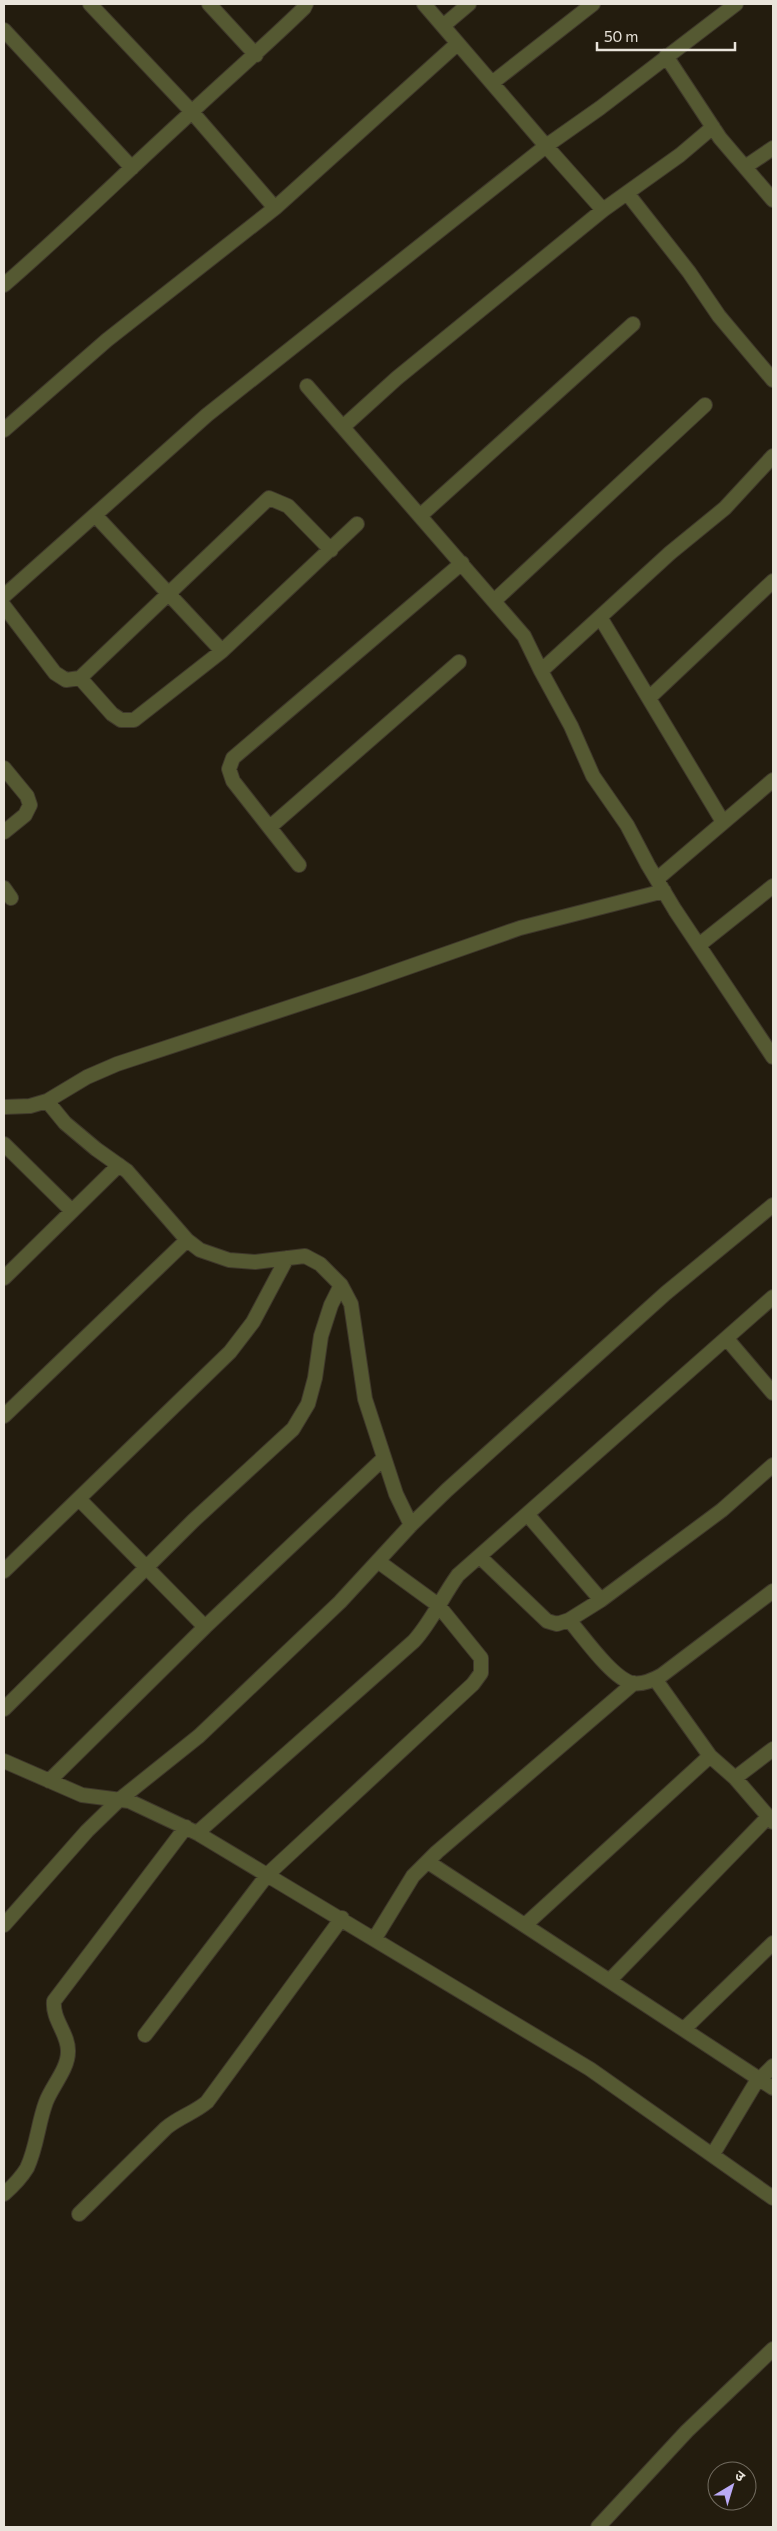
<svg xmlns="http://www.w3.org/2000/svg" width="777" height="2531" font-family="Commissioner,'Noto Sans Devanagari',sans-serif">
  <rect width="100%" height="100%" fill="#231c0e"/>
  <g fill="none" stroke-linecap="round" stroke-linejoin="round">
    <!-- street casing -->
    <g stroke="#3f382b" stroke-width="16">
      <path id="street" d="M90,4L192,112L275,208
        M209,4L256,55
        M424,4L546,146L600,108L736,4
        M443,26L469,4
        M4,30L132,168
        M666,56L720,138L773,200
        M492,83L593,4
        M745,167L773,148
        M627,193L689,272L719,316L773,380
        M4,285C65,232 122,176 182,121C222,83 264,47 304,8L306,4
        M307,386L524,636L541,671
        M344,426L397,378L603,210
        M4,430L107,340L275,208L457,44
        M773,456L725,508L670,553L541,671L571,726L593,776L627,825L648,865L675,910L773,1057
        M95,515L222,651
        M421,515L633,324
        M4,596L207,415L546,146L603,210L680,155L713,127
        M494,601L705,405
        M4,606L55,673L66,680L80,678L269,498L288,506L331,550
        M600,617L723,822
        M80,678L112,714L121,720H134L222,651L357,524
        M649,698L773,581
        M4,768L27,796L30,805L25,815L4,832
        M270,827L459,662
        M299,865L233,781L229,769L233,758L462,563
        M657,879L773,780
        M4,888L11,898
        M699,945L773,886
        M47,1101L65,1123L96,1149L127,1171L187,1240L200,1250L229,1260L255,1262L305,1256L320,1264L341,1285L351,1304L365,1399L396,1494L411,1525
        M4,1107L30,1106L47,1101L87,1077L117,1064L363,983L520,928L664,891
        M4,1144L72,1211
        M4,1278L119,1165
        M727,1339L773,1393
        M4,1416L187,1240
        M79,1499L205,1627
        M527,1514L601,1600
        M480,1557L547,1621L557,1624L569,1620L601,1600L722,1510L773,1465
        M4,1571L230,1352L253,1322L287,1258
        M569,1620C583,1636 612,1678 632,1683C643,1685 653,1680 662,1675L773,1591
        M655,1679L710,1756L735,1778L773,1822
        M4,1709L193,1521L293,1429L308,1404L315,1378L321,1336L331,1305L341,1285
        M4,1761L82,1795L129,1801L197,1833L590,2069L773,2198
        M735,1778L773,1749
        M49,1781L205,1627L384,1458
        M197,1833L414,1641C432,1621 442,1597 458,1575L773,1297
        M428,1862L773,2088
        M4,1925L87,1831L119,1800L199,1736L340,1602L411,1525L447,1490L666,1293L773,1205
        M525,1925L710,1756
        M375,1938L413,1876L437,1852L634,1683
        M610,1980L768,1817
        M684,2029L773,1943
        M145,2035L268,1874L473,1684L481,1673V1658L438,1605L379,1562
        M713,2154L755,2084L773,2066
        M4,2194C12,2187 21,2178 27,2168C37,2147 38,2123 46,2102C52,2086 68,2069 68,2052C69,2034 52,2020 54,2001L186,1827
        M79,2214L166,2128C179,2117 194,2113 207,2102L342,1918
        M598,2527L687,2431L773,2349"/>
    </g>
    <!-- street -->
    <use href="#street" stroke="#555932" stroke-width="14"/>
  </g>
  <!-- border -->
  <rect width="777" height="2531" fill="none" stroke="#e9e4db" stroke-width="10"/>
  <!-- north arrow -->
  <g transform="translate(732 2486) rotate(38)"><circle r="24" fill="#231c0e" stroke="#726c60"/>
  <path d="M0-4L9 19L0 12L-9 19Z" fill="#baaaf6"/>
  <text y="-8" font-size="14" font-weight="bold" text-anchor="middle" fill="#e9e4db">उ</text>
  </g>
  <!-- scale -->
  <path d="M597 42v8h138v-8" fill="none" stroke="#e9e4db" stroke-width="2.5"/>
  <text x="604" y="42" font-size="15" fill="#e9e4db" stroke="#231c0e" stroke-width="4" paint-order="stroke">50 m</text>
</svg>
